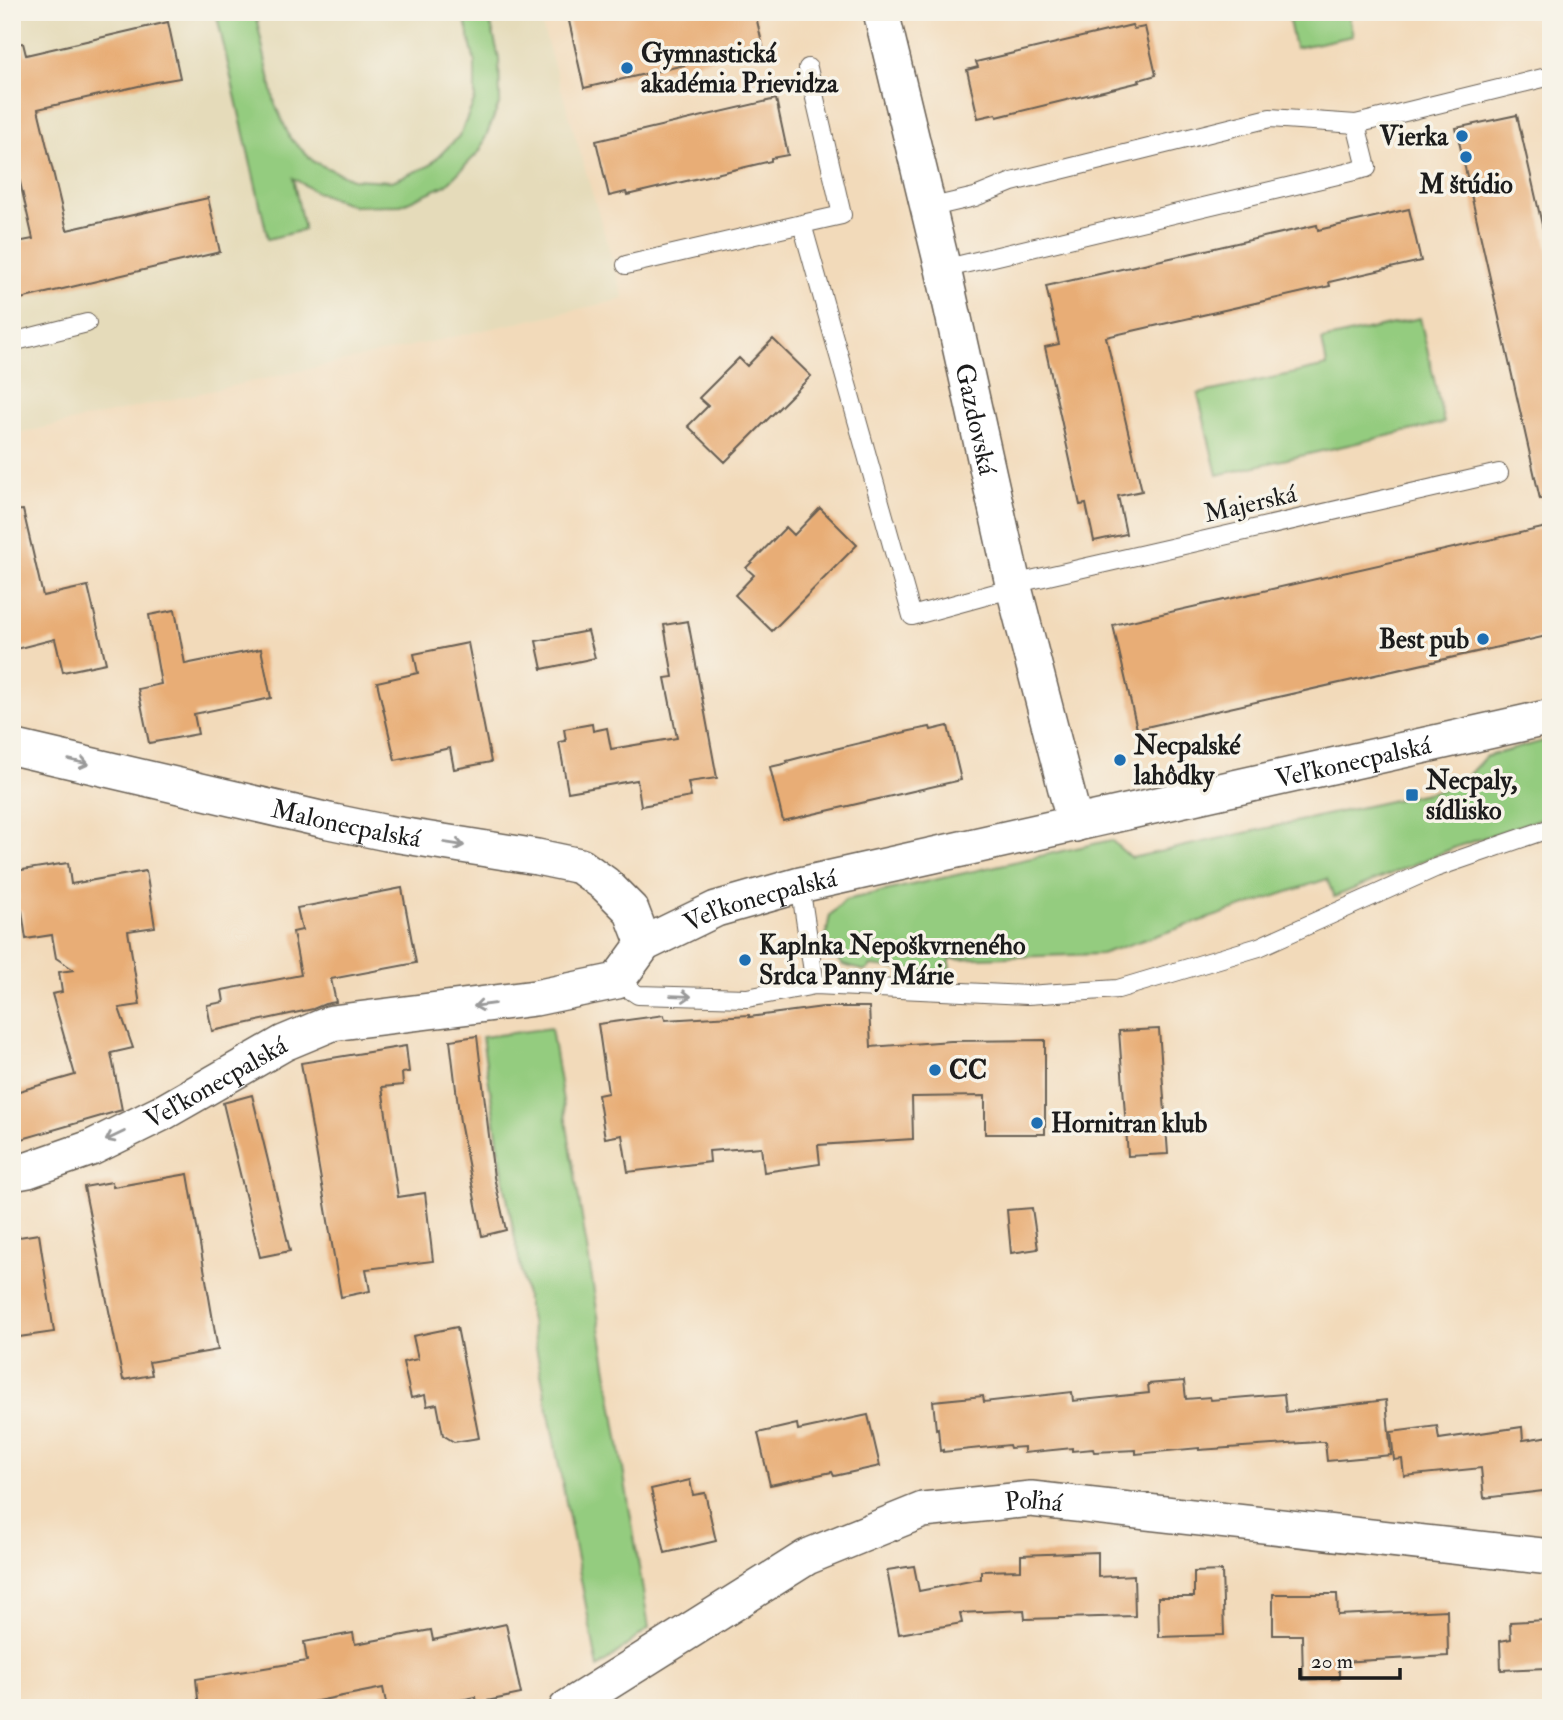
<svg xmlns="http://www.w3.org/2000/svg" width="1563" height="1720" font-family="'IM FELL Double Pica',serif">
  <rect width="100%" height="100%" fill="#f7f3e8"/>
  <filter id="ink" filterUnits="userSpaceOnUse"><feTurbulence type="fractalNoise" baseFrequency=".0143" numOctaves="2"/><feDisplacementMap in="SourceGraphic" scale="14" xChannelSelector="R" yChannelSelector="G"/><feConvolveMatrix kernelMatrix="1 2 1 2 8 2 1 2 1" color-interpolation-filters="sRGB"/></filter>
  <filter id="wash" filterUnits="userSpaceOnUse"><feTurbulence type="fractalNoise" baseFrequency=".00686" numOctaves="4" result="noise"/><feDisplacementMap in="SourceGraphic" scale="28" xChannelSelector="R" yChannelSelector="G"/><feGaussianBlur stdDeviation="1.57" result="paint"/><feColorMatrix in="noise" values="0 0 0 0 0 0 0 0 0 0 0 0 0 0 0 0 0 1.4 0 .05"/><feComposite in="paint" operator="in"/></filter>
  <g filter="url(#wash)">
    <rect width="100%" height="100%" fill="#f2daba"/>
    <!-- built -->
    <path fill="#e5dbba" d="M12,12H538L624,299L12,435Z"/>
    <!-- green -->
    <path fill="#94cc7f" stroke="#58744e" stroke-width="2" d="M216,12H255L275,104L290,138L314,162L352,179L392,181L429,166L460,135L475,99V63L463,12H488L499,58L500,102L480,151L446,185L401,205L354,206L316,192L293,178L304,230L268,239Z
      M1287,12H1348L1353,36L1295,48Z
      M1420,318L1444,423L1217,475L1198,394L1327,366L1322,340Z
      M1551,739V815L1456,847L1334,897L1327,879L1101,954L950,959L949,975L871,966L866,971L843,965L828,949L826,935L830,915L845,900L1111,840L1131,858L1458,786L1485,757Z
      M551,1028L649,1628L598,1668L505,1187L482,1037Z"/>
    <g id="blocks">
      <!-- building -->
      <path fill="#e8ad76" d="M567,12H755L763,47L584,88Z
        M168,22L180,78L156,82L38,109L67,230L208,198L220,252L12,301V243L33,239L12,147V44L23,43L26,55Z
        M1132,25L1134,29L1145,27L1156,75L1139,80L1140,82L997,117L996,114L978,118L967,70L978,67L976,62Z
        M776,99L788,155L771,158V161L627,195L626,192L609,196L596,141Z
        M1517,115L1551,264V497L1540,499L1456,128Z
        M1409,209L1421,261L1329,282L1330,286L1106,337L1142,491L1118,496L1126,534L1094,541L1086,504L1080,505L1045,347L1059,344L1046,286L1317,225L1318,230Z
        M773,339L811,376L725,462L688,426L708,406L699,398L739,358L747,366Z
        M820,508L857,545L772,631L735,595L754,575L746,568L786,527L794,535Z
        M23,510L43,596L88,586L106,663L63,672L55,639L12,650V511Z
        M1551,526V635L1137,729L1113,625Z
        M175,610L185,664L261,649L271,698L194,714L198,734L149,743L138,689L161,684L149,615Z
        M688,621L717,778L688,782L691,797L641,806L637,780L568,792L559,742L566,741L564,729L592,724L593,731L607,728L611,749L677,738L665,678L673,677L664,625Z
        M588,631L595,658L542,669L536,641Z
        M468,643L491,762L454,769L450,748L395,760L377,682L418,673L414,654Z
        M948,726L961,780L783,821L770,767L788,763L787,761L810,755L910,731L930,727L931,730Z
        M68,863L71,884L146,871L155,927L128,931L140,1005L119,1008L133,1048L111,1053L122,1110L12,1142V1093L75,1075L52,994L62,992L59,972L74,970L56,958L52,935L26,939L22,911L12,906V904L19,898L15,871Z
        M402,888L416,963L331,979L336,1002L325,1004L313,1009L212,1031L207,1005L224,1002L222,990L301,975L293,932L302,930L297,908Z
        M823,1007H869L871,1047L951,1041L1045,1040V1134H985V1096L912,1097L913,1139L818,1145L820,1164L764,1172L761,1147L709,1151L710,1162L628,1172L622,1135L605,1138L598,1095L608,1093L598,1024L664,1015L665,1020L749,1015V1017Z
        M1159,1029L1168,1154L1128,1156L1119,1031Z
        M477,1036L494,1177L506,1230L482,1236L460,1122L450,1040Z
        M406,1046L409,1072L402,1073L403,1085L382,1087L398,1197L425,1193L433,1261L366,1269L370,1291L341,1297L301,1063Z
        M252,1095L290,1251L260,1257L223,1103Z
        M188,1174L218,1350L149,1362L152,1375L123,1380L84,1187L112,1182L113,1187Z
        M1032,1208L1038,1249L1011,1253L1007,1210Z
        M39,1234L54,1332L12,1338V1238Z
        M457,1327L479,1438L454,1442L443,1435L437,1404L427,1406L425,1395L411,1398L403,1362L418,1359L413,1336Z
        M1184,1381L1186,1399L1210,1397L1211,1400L1284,1394L1286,1412L1386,1400L1391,1455L1327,1461L1325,1442H1318L1199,1450V1448L1136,1454V1450L1094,1452L1093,1449L1072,1451V1448L1024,1453V1447L1010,1448L1009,1445L943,1452V1450L940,1451L938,1428L936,1429L933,1401L983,1396L984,1402L1072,1392L1073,1401L1149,1393L1148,1384Z
        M868,1415L880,1466L834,1476L832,1472L770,1485L758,1433L797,1424L798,1430Z
        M1437,1426L1439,1439L1522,1427L1523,1440L1551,1436V1490L1484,1498L1481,1468L1404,1476L1402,1459L1394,1460L1391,1432Z
        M690,1480L693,1495L705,1493L716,1541L665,1553L651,1489Z
        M1098,1552V1577L1134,1575L1135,1616L1025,1619L1024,1610L960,1613L962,1623L899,1634L887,1570L914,1566L919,1591L981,1579V1571L1021,1570V1555Z
        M1222,1571L1224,1635L1159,1637L1158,1597H1194V1572Z
        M1273,1594H1337L1338,1615L1447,1610L1448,1656L1339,1662V1679L1303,1680L1302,1635H1273Z
        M1545,1620L1547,1668L1501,1670L1500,1641L1511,1639L1510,1622Z
        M506,1624L521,1694L477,1703L476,1697L419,1708H387L383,1688L282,1708H199L196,1679L307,1661L304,1642L353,1633L355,1644L431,1630L433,1640Z"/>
    </g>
  </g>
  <g filter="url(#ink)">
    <use href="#blocks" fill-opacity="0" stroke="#675e53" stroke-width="2"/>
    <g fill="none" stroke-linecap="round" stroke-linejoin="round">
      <!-- lane casing -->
      <g stroke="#675e53" stroke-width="20">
        <path id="lane" d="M928,208L975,197L1012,182L1270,118L1356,124L1551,76
          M802,224L842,215L808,68
          M626,265L802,224L912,616L1014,588
          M943,269L1367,168L1356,124
          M12,342L87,323
          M1013,584L1499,473
          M800,885L815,985
          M617,981L638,995L747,998L815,985L1027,995L1118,989L1259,947L1435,868L1551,828"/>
      </g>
      <!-- street casing -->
      <g stroke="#675e53" stroke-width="38">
        <g id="street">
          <path id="s1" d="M881,12L943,269L1013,584L1075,824"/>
          <path id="s2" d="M12,747L329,821L387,833L537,857L580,866L605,884L631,910L644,944"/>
          <path id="s3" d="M12,1173L28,1170L91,1148L162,1113L284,1043L332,1023L535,998L617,981L644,944L716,909L800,885L1551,717"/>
          <path id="s4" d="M567,1708L807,1557L923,1510L1031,1499L1551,1557"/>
        </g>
      </g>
      <!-- lane -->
      <use href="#lane" stroke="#fff" stroke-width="18"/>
      <!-- street -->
      <use href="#street" stroke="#fff" stroke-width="35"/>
    </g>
    <!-- one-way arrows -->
    <defs><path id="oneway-shaft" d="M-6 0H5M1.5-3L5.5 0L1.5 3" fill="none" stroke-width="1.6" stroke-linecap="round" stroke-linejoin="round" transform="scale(1.75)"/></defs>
    <g stroke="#999">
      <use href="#oneway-shaft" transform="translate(79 762) rotate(13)"/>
      <use href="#oneway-shaft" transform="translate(454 844) rotate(9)"/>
      <use href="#oneway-shaft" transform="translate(681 996) rotate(2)"/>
      <use href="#oneway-shaft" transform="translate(484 1005) rotate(173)"/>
      <use href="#oneway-shaft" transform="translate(115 1136) rotate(154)"/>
    </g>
  </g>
  <!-- markers -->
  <g fill="#1f6fb2" stroke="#f7f3e8" stroke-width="2.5">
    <circle cx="627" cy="68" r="7"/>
    <circle cx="1462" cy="136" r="7"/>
    <circle cx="1466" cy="157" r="7"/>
    <circle cx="1483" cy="639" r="7"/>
    <circle cx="1120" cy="760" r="7"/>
    <rect x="1405" y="788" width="14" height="14" rx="3.5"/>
    <circle cx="745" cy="960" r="7"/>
    <circle cx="935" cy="1070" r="7"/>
    <circle cx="1037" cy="1123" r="7"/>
  </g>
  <g text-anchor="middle" stroke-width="7" stroke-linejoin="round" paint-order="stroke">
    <!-- poi labels -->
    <g font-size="26" font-weight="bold" fill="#1c1c1c" stroke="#f7f3e8" text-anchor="start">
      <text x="641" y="62">Gymnastická<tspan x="641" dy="30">akadémia Prievidza</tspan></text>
      <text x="1448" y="145" text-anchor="end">Vierka</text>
      <text x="1466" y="193" text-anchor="middle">M štúdio</text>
      <text x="1469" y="648" text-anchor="end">Best pub</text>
      <text x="1134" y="754">Necpalské<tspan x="1134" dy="30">lahôdky</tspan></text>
      <text x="1426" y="789">Necpaly,<tspan x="1426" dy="30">sídlisko</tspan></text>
      <text x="759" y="954">Kaplnka Nepoškvrneného<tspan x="759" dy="30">Srdca Panny Márie</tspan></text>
      <text x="949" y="1079">CC</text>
      <text x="1051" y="1132">Hornitran klub</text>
    </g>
    <!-- street labels -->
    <g font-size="26" fill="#1c1c1c" stroke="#f7f3e8">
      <text dy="9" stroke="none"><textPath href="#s1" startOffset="418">Gazdovská</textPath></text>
      <text transform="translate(1250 503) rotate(-13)" y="9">Majerská</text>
      <text dy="9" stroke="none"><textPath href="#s3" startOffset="1423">Veľkonecpalská</textPath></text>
      <text dy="9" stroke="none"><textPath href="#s2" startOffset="343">Malonecpalská</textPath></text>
      <text dy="9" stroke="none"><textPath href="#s3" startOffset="814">Veľkonecpalská</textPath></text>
      <text dy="9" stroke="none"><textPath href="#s3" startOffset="224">Veľkonecpalská</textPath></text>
      <text dy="9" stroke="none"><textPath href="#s4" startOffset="520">Poľná</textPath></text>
    </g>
  </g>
  <!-- margin -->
  <rect width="1563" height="1720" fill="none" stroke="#f7f3e8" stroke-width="42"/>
  <!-- scale -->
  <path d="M1300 1668v10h100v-10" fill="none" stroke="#1c1c1c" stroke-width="3.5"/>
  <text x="1311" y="1668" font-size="21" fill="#1c1c1c" stroke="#f7f3e8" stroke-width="5" paint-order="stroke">20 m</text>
</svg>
